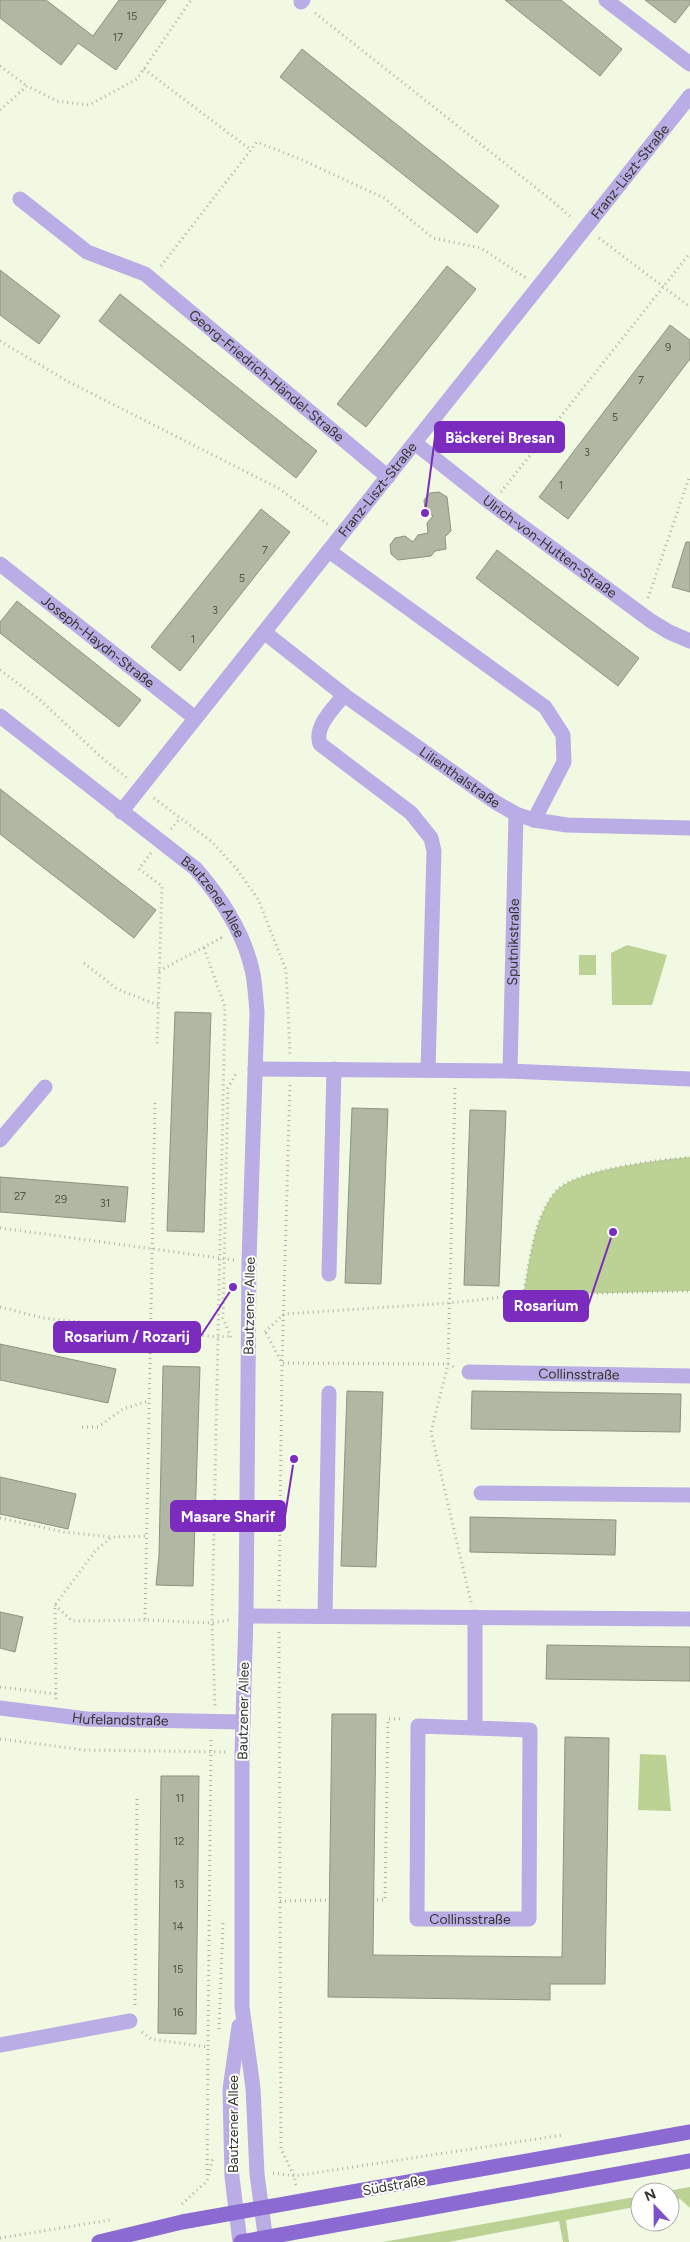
<svg xmlns="http://www.w3.org/2000/svg" width="690" height="2242" font-family="Figtree,sans-serif">
  <rect width="100%" height="100%" fill="#f1f9e3"/>
  <!-- green -->
  <path fill="#bcd194" d="M627,945L667,955L652,1005H612L611,953Z
    M579,955H596V975H579Z
    M690,1157V1291L523,1295C530,1262 533,1216 557,1190C579,1169 659,1160 690,1157Z
    M640,1754L666,1755L671,1811L638,1810Z
    M690,2187V2208L680,2199L670,2201V2192H662Z
    M640,2196V2206L566,2220L569,2242H563L559,2221L449,2242H383Z"/>
  <!-- building -->
  <path fill="#b0b8a3" stroke="#8c937f" d="M0,0H46L93,36L119,0H166L116,70L78,43L61,65L0,18Z
    M505,0H561L622,49L600,76Z
    M645,0H690V4L675,23Z
    M302,49L499,206L477,233L280,77Z
    M447,266L476,289L366,427L337,404Z
    M0,270L60,316L39,344L0,315Z
    M120,294L317,451L296,478L99,321Z
    M670,325L690,340V359L568,519L539,497Z
    M439,492L447,497L451,531L445,537L446,549L435,551L431,556L398,560L391,554L390,545L395,538L405,536L413,542L418,535L428,533L427,523L433,516L425,510L424,500L430,493Z
    M261,509L290,532L180,671L151,647Z
    M686,542H690V592L672,587Z
    M497,550L639,658L618,686L476,578Z
    M17,601L141,700L119,727L0,633V622Z
    M0,789L156,910L134,938L0,834Z
    M175,1012L211,1013L204,1232L167,1231Z
    M352,1108L388,1109L381,1284L345,1283Z
    M470,1110L506,1111L499,1286L464,1285Z
    M0,1177L128,1187L125,1222L0,1212Z
    M0,1344L116,1369L108,1403L0,1380Z
    M163,1366L200,1367L193,1586L156,1585L159,1556Z
    M347,1391L383,1392L376,1567L341,1566Z
    M472,1391L681,1394L680,1432L471,1429Z
    M0,1477L76,1494L68,1529L0,1514Z
    M470,1517L616,1520L615,1555L470,1552Z
    M0,1612L23,1617L15,1652L0,1648Z
    M547,1645L690,1647V1681L546,1679Z
    M332,1714H376L373,1955L562,1957L565,1737L609,1738L605,1984H550V2000L328,1997Z
    M161,1776H199L196,2034L158,2033Z"/>
  <g fill="none" stroke-linecap="round" stroke-linejoin="round">
    <!-- path -->
    <path stroke="#aeb4a3" stroke-width="3" stroke-dasharray="1 4" stroke-linecap="butt" d="M315,13L550,199L572,218
      M0,66L27,86
      M144,69L251,150
      M0,110L27,86L57,101L89,105L137,79L191,0
      M599,238L690,307
      M161,266L257,142L300,159L384,198L433,238L481,248L526,278
      M0,341L67,381L278,488L329,525
      M501,492L690,253
      M648,598L690,475
      M0,670L39,699L101,757L127,778
      M154,798L212,842L236,868L258,899L286,970L290,1054
      M171,829L180,818
      M151,853L139,869L162,886L157,1047
      M204,948L225,1007L212,1623L215,1706
      M84,963L117,989L158,1005
      M159,971L221,938L223,942
      M455,1088L448,1364L431,1432L471,1602
      M155,1103L145,1620L212,1623L229,1620
      M0,1228L234,1260
      M523,1295C530,1262 533,1216 557,1190C579,1169 659,1160 690,1157
      M0,1307L43,1318L218,1337L232,1336
      M265,1332L284,1314L449,1303L523,1295L690,1291
      M266,1333L282,1363L448,1364L454,1367
      M231,1337L223,1318L228,1088L237,1072
      M82,1427H98L123,1409L148,1401
      M0,1518L64,1532L111,1537
      M279,1601L282,1363L290,1085
      M55,1605L72,1621L145,1620
      M279,1632L281,2149L294,2176L296,2185
      M0,1687L56,1694
      M56,1699L55,1605L96,1550L112,1537L146,1536
      M0,1739L85,1750L226,1752
      M362,1899L385,1900L388,1719H403
      M280,1901L332,1900
      M135,2005L137,1798
      M219,2029L223,1923
      M142,2032L151,2039L208,2047L211,1737
      M273,2173L294,2176L314,2173L563,2135
      M207,2175L208,2047
      M182,2204L207,2181L213,2157
      M0,2238L110,2220"/>
    <!-- minor -->
    <g stroke="#baace5" stroke-width="15">
      <path d="M606,0L690,64"/>
      <path d="M301,2L303,0"/>
      <path id="s1" d="M20,199L87,252L145,274L388,477"/>
      <path id="s2" d="M415,443L492,504L651,621L669,632L690,641"/>
      <path d="M329,551L545,707L563,735L564,762L534,820"/>
      <path id="s3" d="M0,564L195,718"/>
      <path id="s4" d="M264,632L344,695L495,802L516,814L534,820L567,825L690,828"/>
      <path d="M344,695C333,709 314,726 320,744L411,813L431,838L434,851L428,1070"/>
      <path id="s5" d="M0,716L196,869C222,899 245,934 253,974C255,986 256,1000 257,1012L249,1262L246,1616L242,1754V2007L253,2088L257,2174L266,2242"/>
      <path id="s6" d="M121,812L690,96"/>
      <path id="s7" d="M255,1069L510,1071L516,814"/>
      <path d="M510,1071L690,1079"/>
      <path d="M0,1140L45,1087"/>
      <path d="M329,1274L334,1069"/>
      <path id="s8" d="M469,1372L690,1376"/>
      <path d="M481,1493L690,1495"/>
      <path d="M246,1616L690,1619"/>
      <path d="M325,1616L329,1393"/>
      <path id="s9" d="M475,1617V1728L418,1726L417,1919H529L530,1730L475,1728"/>
      <path id="s10" d="M0,1708L87,1719L243,1722"/>
      <path d="M239,2026L230,2089L232,2177L240,2242"/>
      <path d="M0,2045L130,2021"/>
    </g>
    <!-- major -->
    <path stroke="#8b6ad2" stroke-width="15" d="M99,2242L182,2222L690,2132
      M241,2242L690,2161"/>
  </g>
  <g text-anchor="middle" stroke-width="4" stroke-linejoin="round" paint-order="stroke">
    <!-- number labels -->
    <g font-size="11" fill="#52564a">
      <text x="132" y="20">15</text>
      <text x="118" y="41">17</text>
      <text x="668" y="351">9</text>
      <text x="641" y="384">7</text>
      <text x="615" y="421">5</text>
      <text x="587" y="456">3</text>
      <text x="561" y="489">1</text>
      <text x="265" y="554">7</text>
      <text x="242" y="582">5</text>
      <text x="215" y="614">3</text>
      <text x="193" y="643">1</text>
      <text x="20" y="1200">27</text>
      <text x="61" y="1203">29</text>
      <text x="105" y="1207">31</text>
      <text x="180" y="1802">11</text>
      <text x="179" y="1845">12</text>
      <text x="179" y="1888">13</text>
      <text x="178" y="1930">14</text>
      <text x="178" y="1973">15</text>
      <text x="178" y="2016">16</text>
    </g>
    <!-- street labels -->
    <g font-size="14" fill="#33362d" stroke="#fff">
      <text dy="5" stroke="none"><textPath href="#s6" startOffset="818">Franz-Liszt-Straße</textPath></text>
      <text dy="5" stroke="none"><textPath href="#s1" startOffset="306">Georg-Friedrich-Händel-Straße</textPath></text>
      <text dy="5" stroke="none"><textPath href="#s6" startOffset="412">Franz-Liszt-Straße</textPath></text>
      <text dy="5" stroke="none"><textPath href="#s2" startOffset="170">Ulrich-von-Hutten-Straße</textPath></text>
      <text dy="5" stroke="none"><textPath href="#s3" startOffset="125">Joseph-Haydn-Straße</textPath></text>
      <text dy="5" stroke="none"><textPath href="#s4" startOffset="244">Lilienthalstraße</textPath></text>
      <text dy="5" stroke="none"><textPath href="#s5" startOffset="281">Bautzener Allee</textPath></text>
      <text dy="5" stroke="none"><textPath href="#s7" startOffset="384">Sputnikstraße</textPath></text>
      <text transform="translate(249 1306) rotate(-89)" y="5">Bautzener Allee</text>
      <text dy="5" stroke="none"><textPath href="#s8" startOffset="110">Collinsstraße</textPath></text>
      <text transform="translate(243 1711) rotate(-89)" y="5">Bautzener Allee</text>
      <text dy="5" stroke="none"><textPath href="#s10" startOffset="121">Hufelandstraße</textPath></text>
      <text dy="5" stroke="none"><textPath href="#s9" startOffset="414">Collinsstraße</textPath></text>
      <text transform="translate(233 2124) rotate(-90)" y="5">Bautzener Allee</text>
      <text transform="translate(394 2185) rotate(-10)" y="5">Südstraße</text>
    </g>
  </g>
  <!-- callouts -->
  <path fill="none" stroke="#7b2cbf" stroke-width="2" d="M425 513L435 437M613 1232L588 1306M233 1287L200 1337M294 1459L285 1516"/>
  <g fill="#7b2cbf" stroke="#fff" stroke-width="2">
    <circle cx="425" cy="513" r="5"/>
    <circle cx="613" cy="1232" r="5"/>
    <circle cx="233" cy="1287" r="5"/>
    <circle cx="294" cy="1459" r="5"/>
  </g>
  <g fill="#7b2cbf" stroke="#7b2cbf" stroke-width="2">
    <rect x="435" y="422" width="129" height="30" rx="5"/>
    <rect x="504" y="1291" width="84" height="30" rx="5"/>
    <rect x="54" y="1322" width="146" height="30" rx="5"/>
    <rect x="171" y="1501" width="114" height="30" rx="5"/>
  </g>
  <g font-size="15" text-anchor="middle" font-weight="bold" fill="#fff">
    <text x="500" y="443">Bäckerei Bresan</text>
    <text x="546" y="1311">Rosarium</text>
    <text x="127" y="1342">Rosarium / Rozarij</text>
    <text x="228" y="1522">Masare Sharif</text>
  </g>
  <!-- north arrow -->
  <g transform="translate(655 2207) rotate(338)"><circle r="24" fill="#ffffff" stroke="#adafab"/>
  <path d="M0-4L9 19L0 12L-9 19Z" fill="#7b50c9"/>
  <text y="-8" font-size="14" font-weight="bold" text-anchor="middle" fill="#33362d">N</text>
  </g>
</svg>
